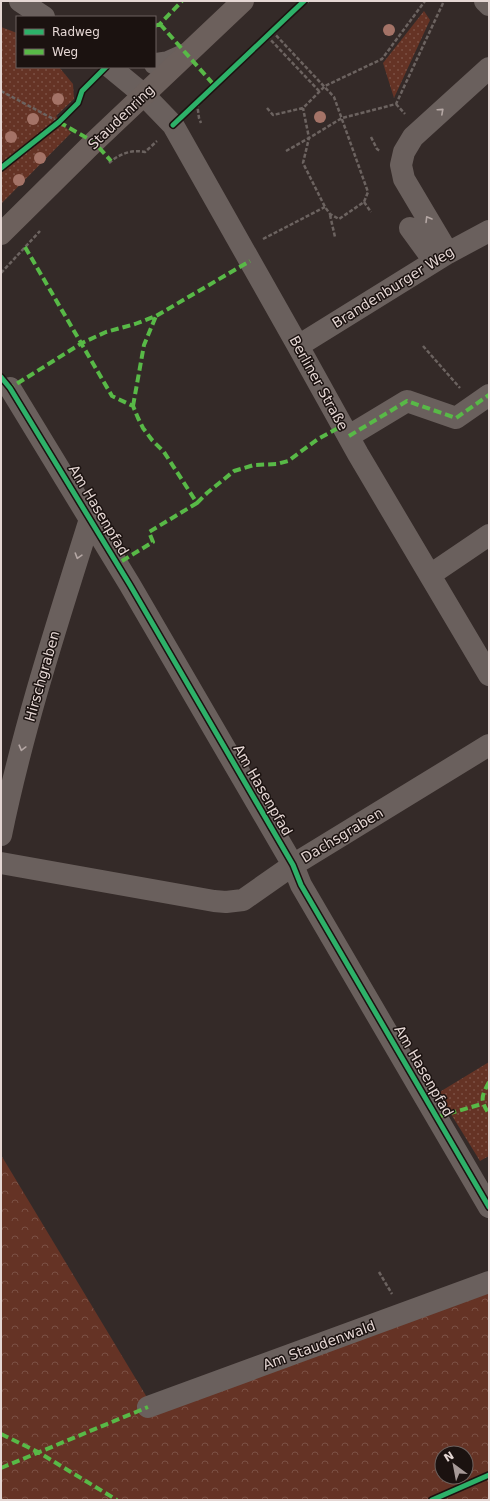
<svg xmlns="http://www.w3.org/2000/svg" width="490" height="1501" font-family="'DejaVu Sans',sans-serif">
  <defs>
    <pattern id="forest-crowns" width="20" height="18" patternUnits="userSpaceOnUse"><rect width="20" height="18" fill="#653325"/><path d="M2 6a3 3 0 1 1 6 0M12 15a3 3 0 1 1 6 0" fill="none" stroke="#7b5044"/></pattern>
    <pattern id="park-dots" width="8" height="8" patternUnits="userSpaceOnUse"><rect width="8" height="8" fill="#653325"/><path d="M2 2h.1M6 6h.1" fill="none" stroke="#7b5044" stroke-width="1.8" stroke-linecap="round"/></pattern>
  </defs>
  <rect width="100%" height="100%" fill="#342a28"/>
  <!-- forest -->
  <path fill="url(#forest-crowns)" fill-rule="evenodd" d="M1,1155L154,1409L489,1280V1500H1ZM442,1453H466V1477H442Z"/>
  <!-- park -->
  <path fill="url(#park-dots)" d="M424,11L430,20L394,98L383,63Z
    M1,27L17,33V67H59L73,84L74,99L56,116L71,133L1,204Z
    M489,1062V1156L480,1161L438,1093Z"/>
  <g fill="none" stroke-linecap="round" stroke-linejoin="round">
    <!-- path -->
    <path stroke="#6c6360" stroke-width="2.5" stroke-dasharray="4 2" stroke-linecap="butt" d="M308,1L309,2
      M272,31L334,97L368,192L364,202L339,219L330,214L325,207L303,163L309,138L342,118L396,104L444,1
      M267,36L320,92
      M1,91L59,122
      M197,103L199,118L201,123
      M396,104L405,114
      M267,108L273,115L303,108L325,86L382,59L425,1
      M371,137L377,149L380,151
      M286,151L309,138L303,108
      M109,163C119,154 132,149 145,152L157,141
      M364,202L371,212
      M330,215L335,237
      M263,239L325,207
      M1,273L40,231
      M423,346L460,388
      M379,1272L392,1294"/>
    <!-- minor -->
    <path stroke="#6a605d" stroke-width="22" d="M20,1L44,17
      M485,1L489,5
      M155,64L168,62L186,54
      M110,67L144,95L173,125L298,346L358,454L489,675
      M410,228L434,261
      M448,253L404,179L401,165L404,152L413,137L489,68
      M298,346L448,253L489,231
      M10,388L130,585L293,865L301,885L489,1207
      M349,436L407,401L456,418L489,395
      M430,575L489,535
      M1,835C23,728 57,624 90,519
      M1,863L214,901L226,902L243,900L293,865L489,745
      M148,1407L489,1282"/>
    <!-- major -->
    <path stroke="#6c605c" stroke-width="22" d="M1,234L94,142L243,1"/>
    <!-- quiet -->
    <path stroke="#58b947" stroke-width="4" stroke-dasharray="8 4" stroke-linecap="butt" d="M160,24L214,85
      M155,26L160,24L182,1
      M59,122L94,142L111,161
      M25,247L112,396L133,406L138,418L143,428L152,440L164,452L197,503L149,532L153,542L117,564
      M8,385L10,388L82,343L106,332L135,324L156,316L250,261
      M133,406L144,345L156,316
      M349,436L407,401L456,418L489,395
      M197,503L207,493L234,471L254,465L277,464L288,461L318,439L342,426
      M489,1082C481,1097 480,1100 489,1114
      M437,1117L482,1104
      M1,1434L38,1452L117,1500
      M1,1468L148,1407"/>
    <!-- cycleway casing -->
    <g stroke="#1b1210" stroke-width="8">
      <path id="cycleway" d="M173,125L304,1
        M1,168L59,122L78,103L82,91L106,67
        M1,377L10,388L130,585L293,865L301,885L489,1207
        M432,1500L489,1475"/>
    </g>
    <!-- cycleway -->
    <use href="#cycleway" stroke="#2db169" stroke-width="5"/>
  </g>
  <!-- trees -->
  <g fill="#a47367">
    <circle cx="389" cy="30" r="6"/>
    <circle cx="58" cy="99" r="6"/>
    <circle cx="320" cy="117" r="6"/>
    <circle cx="33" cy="119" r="6"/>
    <circle cx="11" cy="137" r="6"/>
    <circle cx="40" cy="158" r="6"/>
    <circle cx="19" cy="180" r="6"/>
  </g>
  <!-- one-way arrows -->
  <defs><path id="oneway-chevron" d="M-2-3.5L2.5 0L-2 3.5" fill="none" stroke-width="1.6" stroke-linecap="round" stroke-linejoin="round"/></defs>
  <g stroke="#b4a7a4">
    <use href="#oneway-chevron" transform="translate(441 111) rotate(-42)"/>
    <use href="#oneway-chevron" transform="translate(428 219) rotate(-121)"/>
    <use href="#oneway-chevron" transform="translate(78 556) rotate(107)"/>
    <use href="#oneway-chevron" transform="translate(22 748) rotate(105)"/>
  </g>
  <g text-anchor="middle" stroke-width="3" stroke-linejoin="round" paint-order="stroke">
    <!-- street labels -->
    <g font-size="14" fill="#e5d7d4" stroke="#1b1210">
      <text transform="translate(121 117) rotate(-44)" y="5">Staudenring</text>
      <text transform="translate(393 287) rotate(-32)" y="5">Brandenburger Weg</text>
      <text transform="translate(319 383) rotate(61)" y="5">Berliner Straße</text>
      <text transform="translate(99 510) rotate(59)" y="5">Am Hasenpfad</text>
      <text transform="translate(42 676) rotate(-74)" y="5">Hirschgraben</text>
      <text transform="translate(263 790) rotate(60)" y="5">Am Hasenpfad</text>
      <text transform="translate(342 835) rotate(-31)" y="5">Dachsgraben</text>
      <text transform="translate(424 1071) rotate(60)" y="5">Am Hasenpfad</text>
      <text transform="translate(319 1345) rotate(-20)" y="5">Am Staudenwald</text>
    </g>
  </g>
  <!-- border -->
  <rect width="490" height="1501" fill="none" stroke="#e5d7d4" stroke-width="4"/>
  <!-- legend -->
  <rect x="16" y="16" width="140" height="52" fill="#1b1210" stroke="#6c615e"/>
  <rect x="24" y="29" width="20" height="6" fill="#2db169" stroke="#6c615e"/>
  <text x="52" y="36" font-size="12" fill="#e5d7d4">Radweg</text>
  <rect x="24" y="49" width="20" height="6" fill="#58b947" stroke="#6c615e"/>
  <text x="52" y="56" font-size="12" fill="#e5d7d4">Weg</text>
  <!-- north arrow -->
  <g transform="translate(454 1465) rotate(328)"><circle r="19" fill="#1b1210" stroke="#6c615e"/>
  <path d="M0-3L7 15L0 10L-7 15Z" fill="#a79a98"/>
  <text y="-6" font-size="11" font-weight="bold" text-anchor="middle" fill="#e5d7d4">N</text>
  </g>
</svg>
